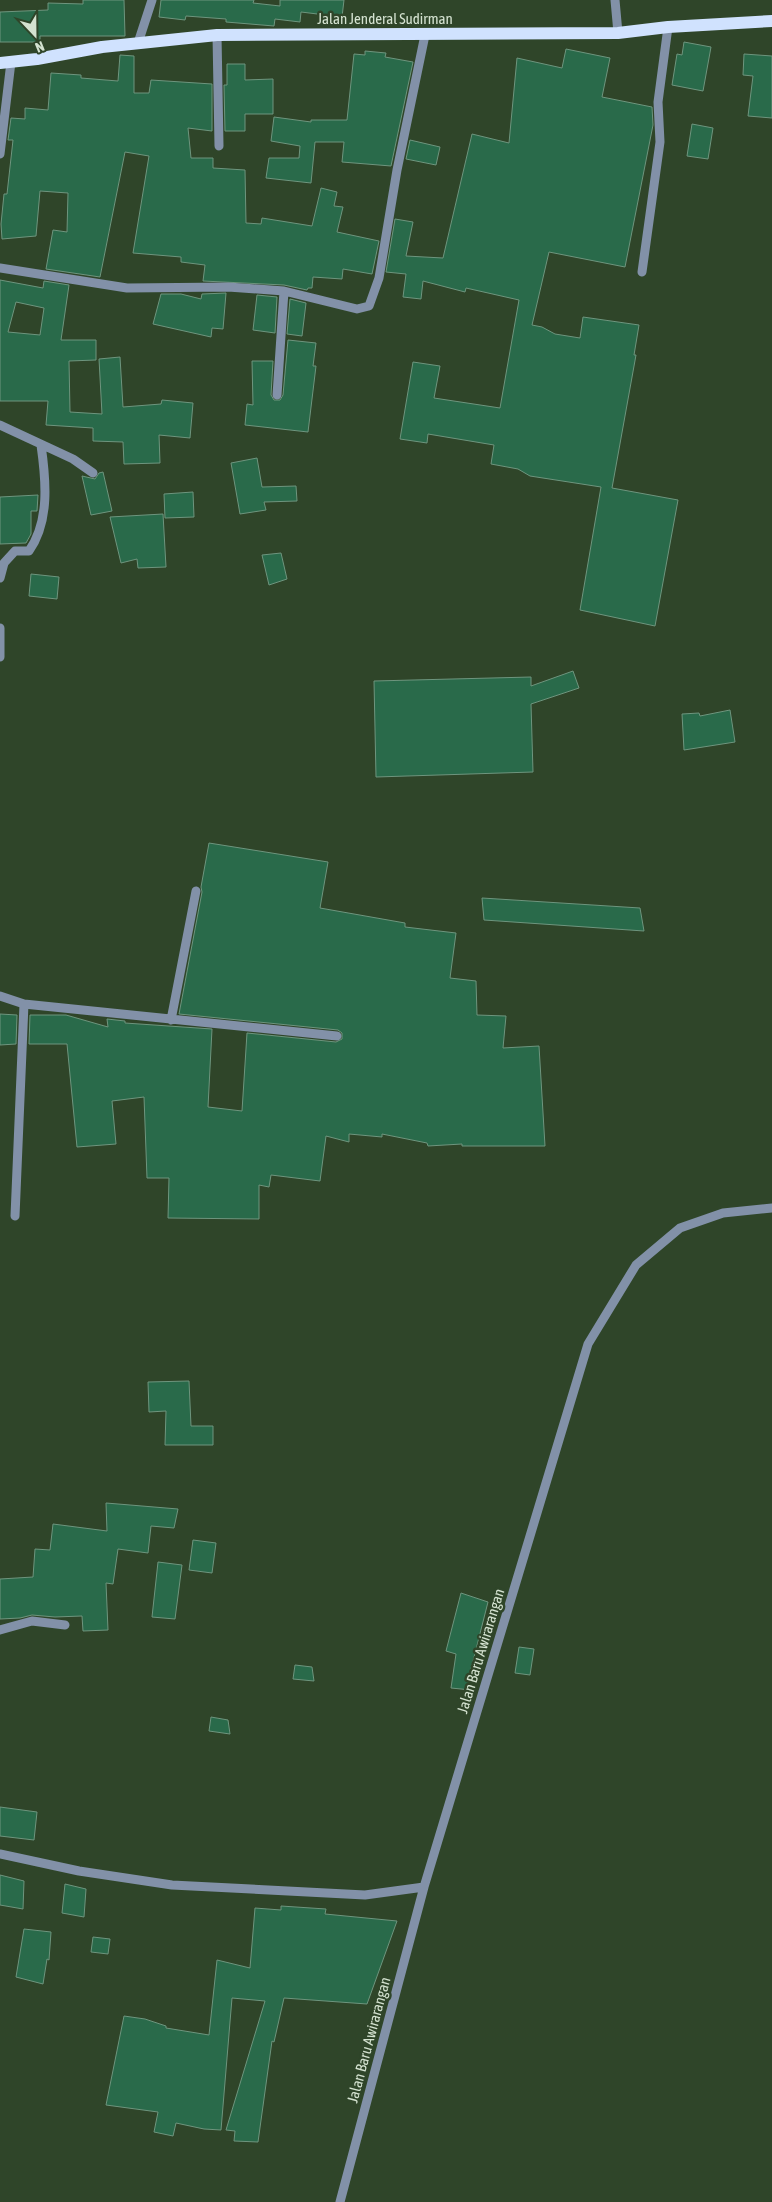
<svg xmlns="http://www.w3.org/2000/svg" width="772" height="2202" font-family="'Asap Condensed',sans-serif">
  <rect width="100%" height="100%" fill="#2f4529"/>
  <!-- building -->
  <path fill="#296a4a" stroke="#6e957e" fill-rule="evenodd" d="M83,0H124L125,36H40V42H0V12L48,10V3L83,4Z
    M161,0H254L253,3L280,6V0H344L342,17L301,12L300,22L275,19L274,26L226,22V19L186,16L185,20L159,17Z
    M684,42L711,47L703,91L672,85L677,54L682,55Z
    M566,49L610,58L602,97L652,107L653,125L625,267L549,252L532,325L542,327L555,334L580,338L583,317L639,325L634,355H636L612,488L678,500L655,626L580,610L601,487L530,476L518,469L491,464L494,445L428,434L427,443L400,439L413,362L440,366L434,398L500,408L519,300L466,288L465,292L423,281L421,299L403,297L406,274L386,272L395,219L413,222L406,256L443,258L472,134L509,143L517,58L562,68Z
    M365,51L386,53L385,57L413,62L391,166L342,162L344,142H315L311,183L266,178L269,158H299L300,146L271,141L274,117L311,122V120H347L354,54L365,55Z
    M744,54L772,56V118L748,116L753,76L743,75Z
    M120,55L134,56V93H149L151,80L212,84V131L188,128L191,158H213V168L245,170L246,223L261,224L262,218L312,226L321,188L337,192L334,206L343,207L337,232L379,241L372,274L343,269L342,279L313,277L312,288H308L307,290L284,285L203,281L205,265L181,262V257L133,253L149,156L125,152L100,277L46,269L53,230L67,232L68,193L40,191L36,236L2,239L1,224L4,194H7L13,140H8L11,118L25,119V108L48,110L51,73L81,75V78L118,81Z
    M227,64H245V80L273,79V114H245V131H225L224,85H227Z
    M692,124L713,128L708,159L687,156Z
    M410,140L440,147L436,165L406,159Z
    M0,280L43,288L44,281L69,285L61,340H96V360L69,361L70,412L102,414L99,359L120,357L123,407L161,404L162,400L193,403L190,438L159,435L160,463L124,464L123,442L93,441V428L46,425L48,401H0ZM16,302L44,308L40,335L8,332Z
    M226,293L223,329L212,328L211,337L153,324L161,294H181L201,299L202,294Z
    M257,295L277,297L275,333L253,330Z
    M290,299L306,303L302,336L287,334Z
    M288,340L316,343L313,366H316L308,432L245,425L247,404L253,405L252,361H273L271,395L274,400H280L283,395Z
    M257,458L262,487L296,486L297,501L264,502L266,510L240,514L231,463Z
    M103,472L112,511L91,515L82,476L95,479L99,473Z
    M193,492L194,517L165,518L164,494Z
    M38,495L37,511H31V534L26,543L0,544V497Z
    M163,514L166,567L138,568L137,559L121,563L110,517Z
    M281,553L287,579L269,585L262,555Z
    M31,574L59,577L57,599L29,596Z
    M573,671L579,688L531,704L533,772L376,777L374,681L531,677V686Z
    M730,710L735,742L684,750L682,714L699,713L700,716Z
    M209,843L328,862L320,908L405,923V927L456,933L450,978L476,981L477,1015L506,1016L503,1048L539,1046L545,1146H462V1144L428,1146L427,1143L382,1134V1137L349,1134V1142L326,1136L320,1181L271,1175L269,1187L259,1185V1219L168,1218L169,1178H147L144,1097L112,1101L116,1144L77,1147L67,1044H29L30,1015H66L108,1027L107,1019L125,1021V1023L212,1029L208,1107L242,1111L247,1033L336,1042L342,1039V1033L338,1030L179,1014L202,892L201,887Z
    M482,898L640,908L644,931L484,920Z
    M0,1014L17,1015L16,1044L0,1045Z
    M189,1381L191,1426H213V1445H165L166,1411L149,1412L148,1382Z
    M106,1503L178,1509L174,1528L151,1526L148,1553L118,1549L113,1584L106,1583L108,1630L83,1631L82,1616L55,1617L32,1615L20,1618L0,1619V1579L33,1577L35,1549L50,1550L53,1524L107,1531Z
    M193,1540L216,1543L212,1573L189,1570Z
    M158,1562L182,1565L175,1619L152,1617Z
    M461,1593L488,1602L470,1673L471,1690L451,1688L456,1654L446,1651Z
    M519,1647L534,1649L530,1675L515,1673Z
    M295,1665L312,1667L314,1681L293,1679Z
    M211,1717L228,1720L230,1734L209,1731Z
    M0,1807L37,1812L34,1840L0,1836Z
    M0,1875L24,1881L23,1909L0,1905Z
    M65,1884L86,1889L84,1917L62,1913Z
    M281,1906L326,1909L325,1914L397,1921L367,2004L284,1998L274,2042L272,2041L258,2142L234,2141L235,2131L226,2130L265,2001L232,1998L221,2130L204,2129L176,2123L173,2136L154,2132L158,2112L106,2105L124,2016L145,2019L166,2026V2028L209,2035L217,1960L250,1968L255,1908L281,1910Z
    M24,1929L51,1932L49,1960L47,1959L43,1984L16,1977Z
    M93,1937L110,1939L108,1954L91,1952Z"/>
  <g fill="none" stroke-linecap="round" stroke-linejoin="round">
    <!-- minor -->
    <path stroke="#8291a8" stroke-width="9" d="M615,0L618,33
      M217,35L219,146
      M138,43L152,0
      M0,154L11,62
      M0,268L127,288L228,287L284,291L357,309L369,306L379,278L397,170L425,35
      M642,272L660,142L658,102L668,27
      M277,395L284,291
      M0,425L73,459L93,473
      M0,578L4,563L15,551H29C50,521 46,480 41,445
      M0,628V657
      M0,996L24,1004L337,1036
      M171,1020L196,891
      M15,1216L24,1004
      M0,1630L32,1621L65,1625
      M0,1854L79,1871L172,1885L365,1895L424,1887
      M340,2202L424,1887L588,1344L636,1265L680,1228L723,1213L772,1208"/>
    <!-- major -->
    <path stroke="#d0e2fe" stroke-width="12" d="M0,63L37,59L102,47L217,35L618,33L668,27L772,21"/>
  </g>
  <g text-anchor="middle" stroke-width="5" stroke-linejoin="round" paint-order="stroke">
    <!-- street labels -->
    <g font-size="15" fill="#d4e2d0" stroke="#2f4529">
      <text x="385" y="24">Jalan Jenderal Sudirman</text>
      <text transform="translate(481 1651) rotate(-73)" y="5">Jalan Baru Awirarangan</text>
      <text transform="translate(369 2040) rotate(-75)" y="5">Jalan Baru Awirarangan</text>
    </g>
  </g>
  <!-- north arrow -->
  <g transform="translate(35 35) rotate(158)" stroke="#2f4529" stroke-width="4" paint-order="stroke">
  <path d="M0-4L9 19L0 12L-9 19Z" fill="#d4e2d0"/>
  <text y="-8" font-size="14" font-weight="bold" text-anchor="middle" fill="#d4e2d0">N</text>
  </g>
</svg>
